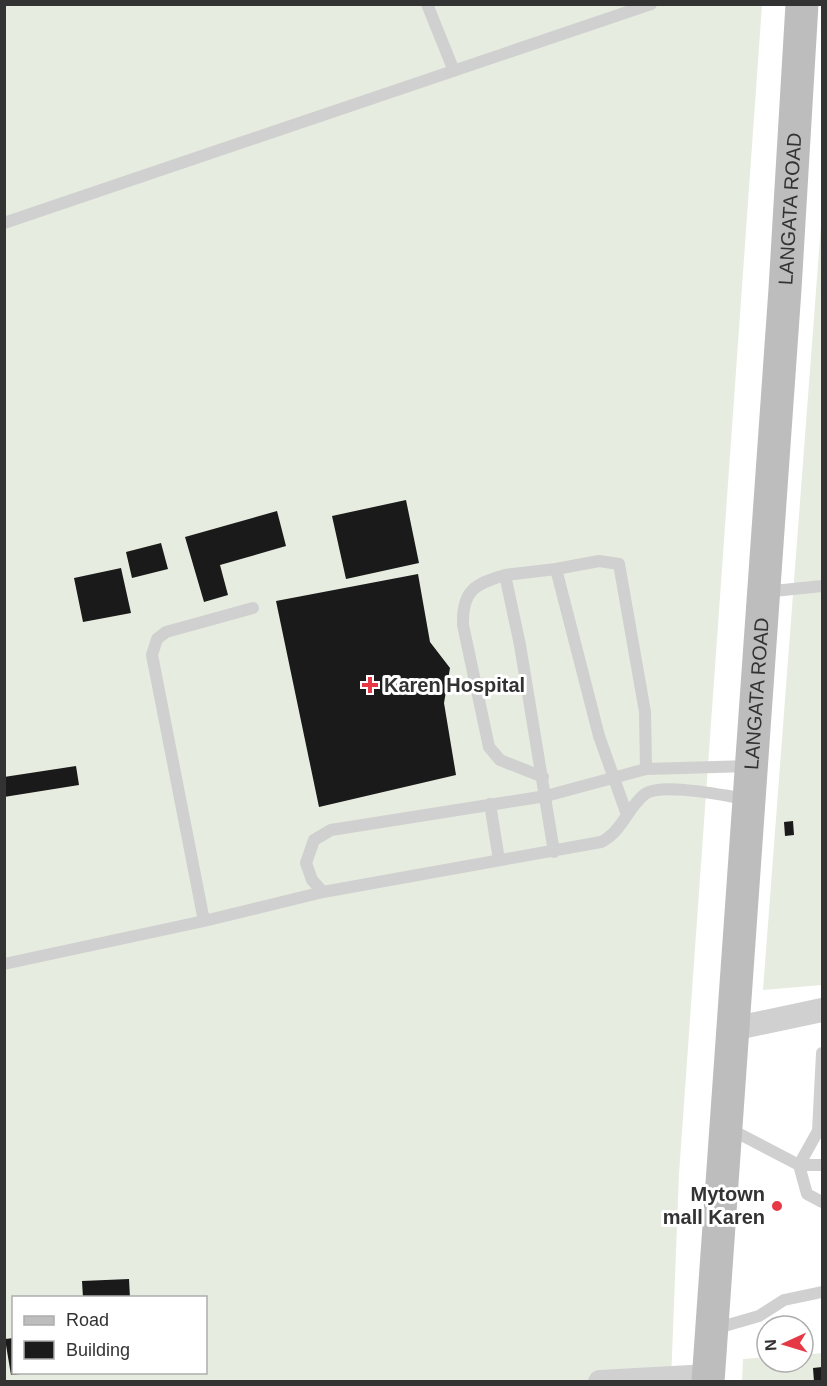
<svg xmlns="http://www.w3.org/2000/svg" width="827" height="1386" font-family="Helvetica,sans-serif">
  <rect width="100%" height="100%" fill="#fff"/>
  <!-- garden -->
  <path fill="#e6ecdf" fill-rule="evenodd" d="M5,5H762L679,1174L671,1381L5,1382ZM14,1298H206V1372H14Z
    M822,212V985L763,990Z
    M822,1353V1381L742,1382L743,1359L767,1357V1362H803V1355Z"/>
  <!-- building -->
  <path fill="#1a1a1a" d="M406,500L419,563L346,579L332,516Z
    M277,511L286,546L220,565L228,595L204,602L185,537Z
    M161,543L168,569L132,578L126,552Z
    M121,568L131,613L83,622L74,578Z
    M418,574L430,642L450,668L444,703L456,775L319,807L276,601Z
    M76,766L79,785L4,797V777Z
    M793,821L794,835L785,836L784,822Z
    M129,1279L130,1298H83L82,1281Z
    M14,1338V1372L21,1374L11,1375L5,1339Z
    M822,1367V1382H814L813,1368Z"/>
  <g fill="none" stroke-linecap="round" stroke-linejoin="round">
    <!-- lane -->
    <path stroke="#d0d0d0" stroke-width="12" d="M427,4L454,71
      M4,223L651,4
      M556,569L599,561L619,564L645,712L646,769
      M505,575C474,584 462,591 463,625L489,747L500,760L543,777
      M764,592L822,586
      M253,608L166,632L157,639L152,655L204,921L323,892
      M747,799C726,796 662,782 645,794C627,808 622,832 601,842L323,892L312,880L306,863L314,840L331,830L546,796L646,769L750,766
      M490,804L499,860
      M554,852L520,645L505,575L556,569L599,736L627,815
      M4,964L204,921
      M822,1053L818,1131L799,1165L807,1194L822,1202
      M730,1129L799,1165H822
      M714,1329L759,1316L784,1300L822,1292"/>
    <!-- street -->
    <path stroke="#d0d0d0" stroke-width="24" d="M732,1029L822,1010
      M600,1382L709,1376"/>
    <!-- secondary -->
    <path stroke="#bdbdbd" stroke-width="33" id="s1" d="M708,1382L785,289L802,4"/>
  </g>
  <!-- markers -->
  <g fill="#e63946" stroke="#fff" stroke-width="2">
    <path d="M367 676h6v6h6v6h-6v6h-6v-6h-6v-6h6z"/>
    <circle cx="777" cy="1206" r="6"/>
  </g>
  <g text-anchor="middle" stroke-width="6" stroke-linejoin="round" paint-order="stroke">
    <!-- street labels -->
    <g font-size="20" fill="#333" stroke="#fff">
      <text dy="7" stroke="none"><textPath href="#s1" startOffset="1176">LANGATA ROAD</textPath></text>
      <text dy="7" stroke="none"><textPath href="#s1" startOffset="690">LANGATA ROAD</textPath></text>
    </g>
    <!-- poi labels -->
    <g font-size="20" font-weight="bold" fill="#333" stroke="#fff" text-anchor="start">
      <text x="384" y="692">Karen Hospital</text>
      <text x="765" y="1201" text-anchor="end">Mytown<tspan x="765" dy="23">mall Karen</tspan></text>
    </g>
  </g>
  <!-- border -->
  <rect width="827" height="1386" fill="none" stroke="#333333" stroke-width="12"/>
  <!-- legend -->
  <rect x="12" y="1296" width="195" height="78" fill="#ffffff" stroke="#adadad" stroke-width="1.5"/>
  <rect x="24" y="1316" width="30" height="9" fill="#bdbdbd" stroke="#adadad" stroke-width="1.5"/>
  <text x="66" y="1326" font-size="18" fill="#333333">Road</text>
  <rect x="24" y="1341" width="30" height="18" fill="#1a1a1a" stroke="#adadad" stroke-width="1.5"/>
  <text x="66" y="1356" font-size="18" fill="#333333">Building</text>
  <!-- north arrow -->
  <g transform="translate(785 1344) rotate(266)"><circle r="28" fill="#ffffff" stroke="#adadad" stroke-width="1.5"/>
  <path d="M0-4.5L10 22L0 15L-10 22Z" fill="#e63946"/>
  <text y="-9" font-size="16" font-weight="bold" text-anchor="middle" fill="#333333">N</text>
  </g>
</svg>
